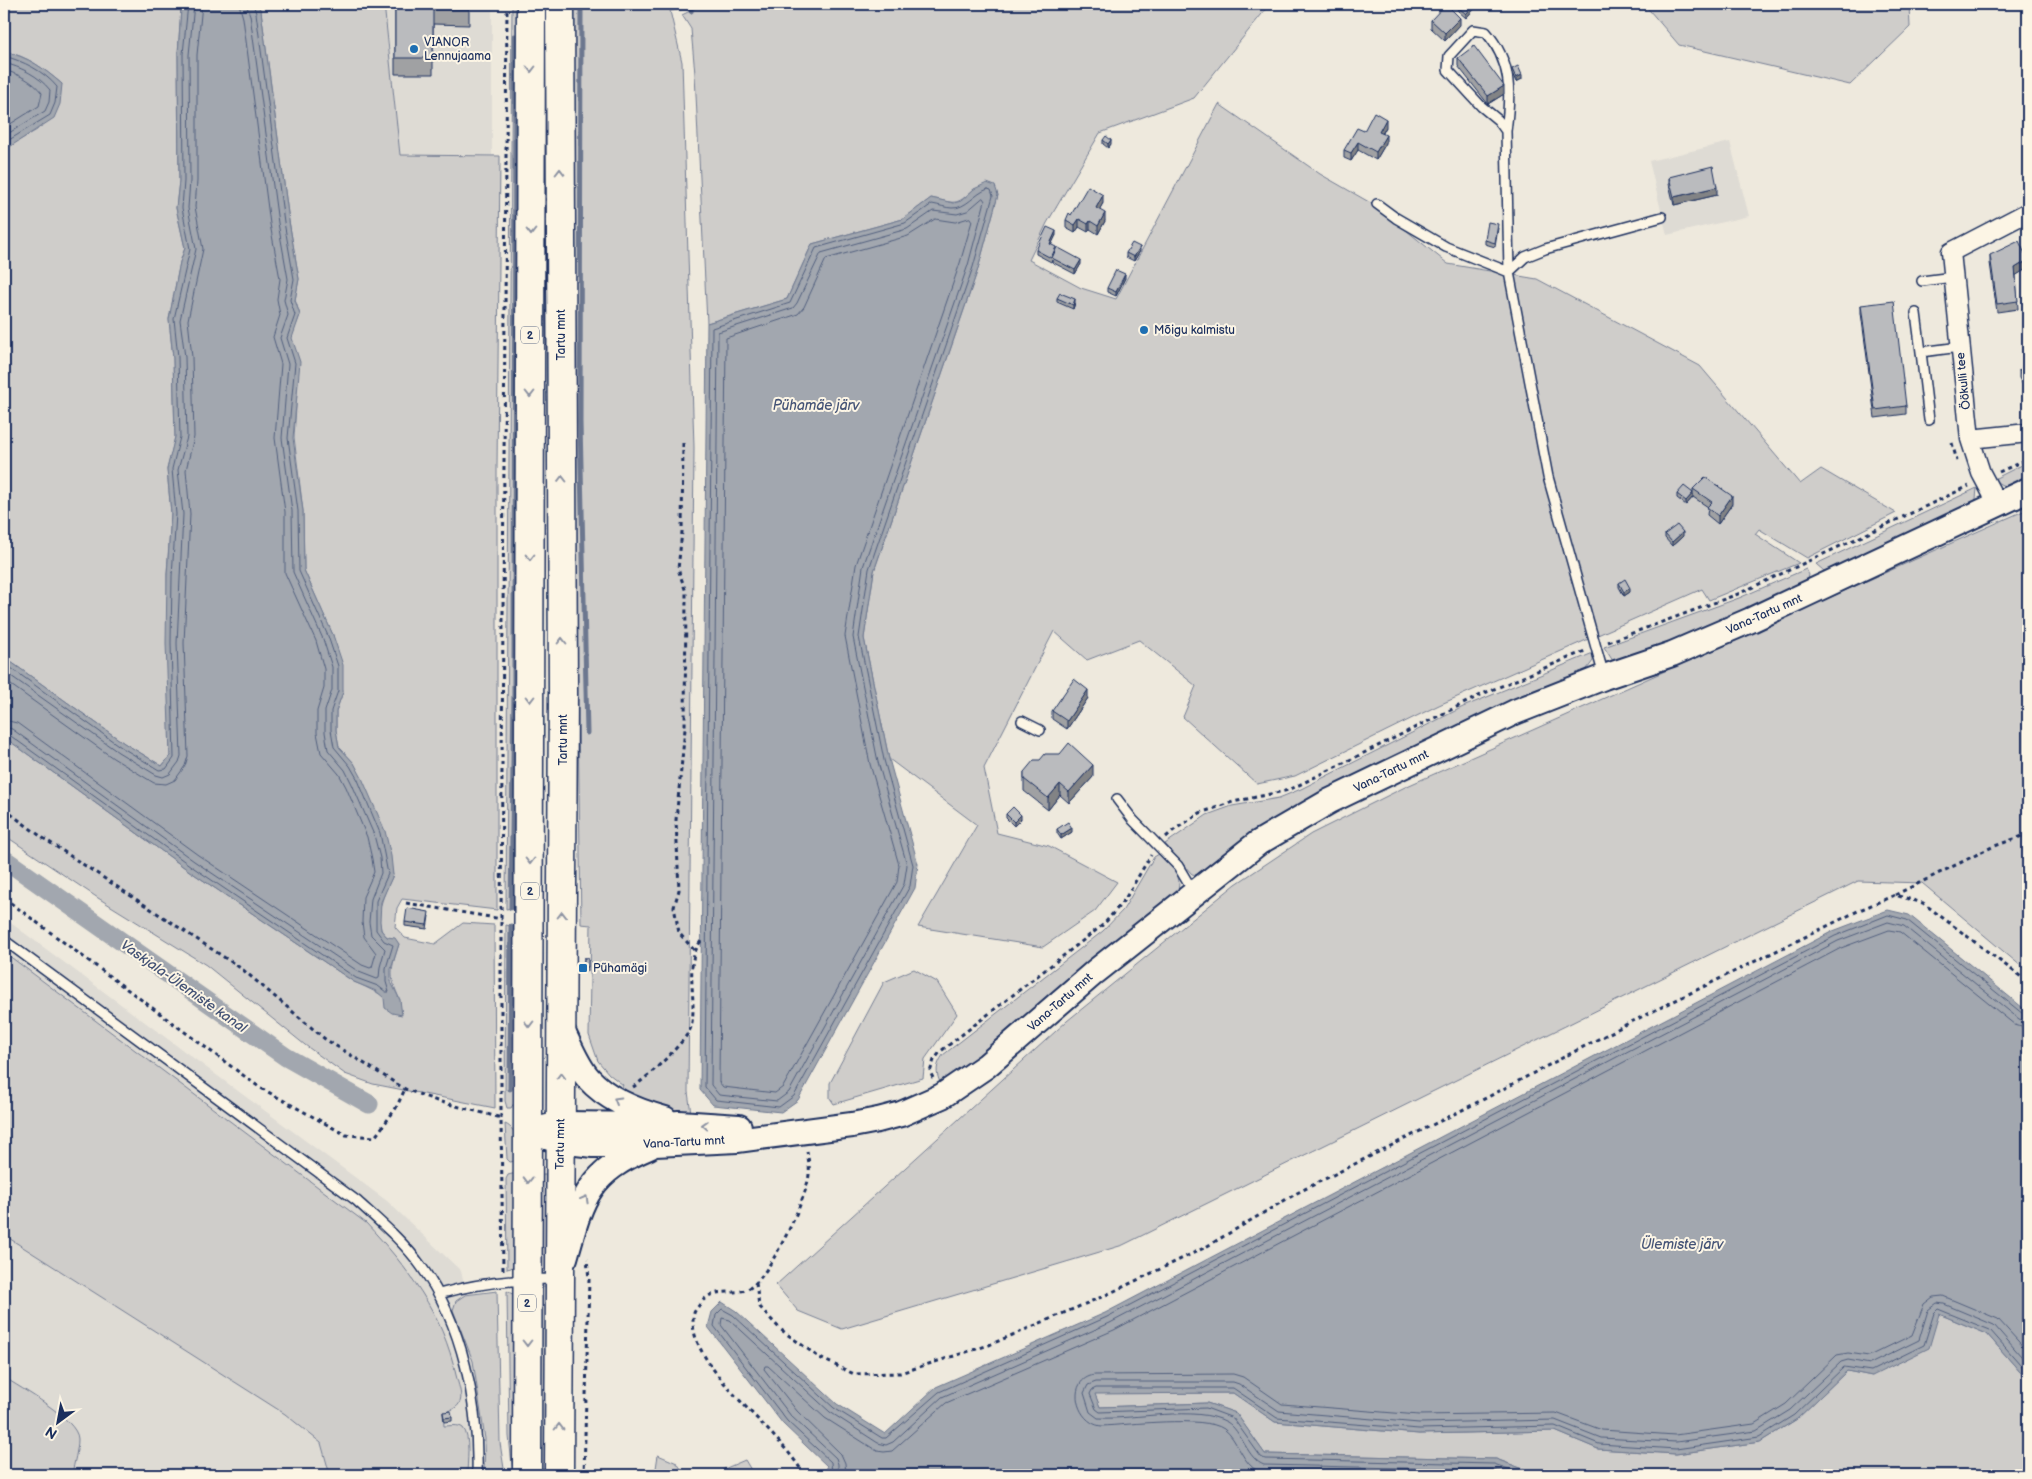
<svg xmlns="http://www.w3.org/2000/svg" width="2032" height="1479" font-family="'Balsamiq Sans',sans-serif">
  <rect width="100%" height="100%" fill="#eee9dd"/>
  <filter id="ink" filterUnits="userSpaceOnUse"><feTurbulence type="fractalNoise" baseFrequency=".02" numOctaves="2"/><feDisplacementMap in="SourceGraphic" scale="10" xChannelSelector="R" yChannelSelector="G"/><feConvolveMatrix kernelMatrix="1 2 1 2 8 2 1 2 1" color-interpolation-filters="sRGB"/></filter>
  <g filter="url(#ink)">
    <!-- built -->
    <path fill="#dedbd4" d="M384,4H492V155H400Z
      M1730,142L1749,216L1667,235L1649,161Z
      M4,918L387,1201L461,1271L504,1475H4Z"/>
    <!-- green -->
    <path fill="#cfcdca" stroke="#757e94" d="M4,4H185L181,8L178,54L179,181L176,208L185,248L180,262L169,320L173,358L175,437L167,470L171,513L167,573L170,756L162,766L124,743L4,657V149L37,130L62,84C44,69 27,55 4,52Z
      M257,4H384L400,155L500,156L497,468V910L402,899L397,908L395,927L405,938L435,944L463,923L494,925L495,1108L373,1084L345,1074L305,1045L206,965L98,898L4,835V737L188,870L354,982C370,988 383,998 400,1000C388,974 391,970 399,944C393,940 383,936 381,929C375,911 386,890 393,875L354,763L339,747L336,730V711L343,692L333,635L304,570L303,511L294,437L299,361L291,338L300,315L295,300L299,279L289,221L261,11Z
      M512,4H518L517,907L506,909Z
      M572,4H1270L1194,98L1100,133L1047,223L1029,260L1081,288L1116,299L1219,104L1320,174L1376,206L1448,264L1537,279L1700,366L1800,484L1821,469L1896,513L1807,558L1759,529L1755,534L1799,563L1709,600L1702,589L1439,705L1295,776L1257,784L1183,717L1196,686L1139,640L1087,660L1054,631L984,768L997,833L1049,846L1117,882L1095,911L1043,947L918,927L977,825L889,759L864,638L874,571L978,269L998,195L974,189C955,207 955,203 931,198L903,219L812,244L787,299L707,323L695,74L691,29L682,15L696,8L670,11L682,62L694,447L688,1092L691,1113L666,1110L619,1093L623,1085L609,1074L598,1061L589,1035L591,925L581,924L573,365Z
      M1644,4H1909L1910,27L1850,85L1679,45Z
      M2028,462V480C2014,485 2005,491 1994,479Z
      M1977,488L1976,499L1967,508L1831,573L1824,571L1816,564Z
      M2028,509V972L1922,883L1858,881L1123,1245L842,1329L798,1311L776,1285L1067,1021L1236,884L1311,834L1405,787Z
      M1806,569L1809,575L1807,583L1673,642L1620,662L1613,661L1604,647L1739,598Z
      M1593,653V661L1584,673L1244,842L1197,875L1192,874L1165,844L1207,815L1232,806L1279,798L1301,789L1463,707Z
      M1159,854C1170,865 1184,875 1177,892L984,1055L941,1084C935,1073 936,1065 943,1055L1103,931L1123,910L1154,857Z
      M506,925L515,927L517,931L514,1103L511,1108H507L505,1101Z
      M4,952L366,1223C408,1268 443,1314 456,1375C461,1395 468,1406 443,1413L444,1426C450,1426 458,1424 463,1428C471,1436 467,1464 467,1475H330L321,1443L285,1414L4,1235Z
      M914,969L937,982L957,1014L925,1059L923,1078L834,1104L830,1098V1083L884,982Z
      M505,1124C520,1130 515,1148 516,1161L510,1162L507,1159Z
      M516,1173V1262L511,1268L507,1269L506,1179L508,1175Z
      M539,1175H548V1272L538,1271Z
      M539,1287H548L549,1475H539Z
      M497,1291L500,1443L505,1475H484L485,1439L473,1361L453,1310L456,1301L465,1295Z
      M507,1291L514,1295L513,1475L509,1436Z
      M1939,1314L1987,1334L2028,1381V1475H1596L1534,1473L1496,1459L1265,1454L1236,1413L1207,1403L1100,1407L1094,1393H1233L1275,1422L1419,1434L1555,1431L1598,1449L1676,1454L1760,1442L1797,1419L1847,1371L1872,1376Z
      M4,1377C20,1388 78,1419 78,1439C78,1450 74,1463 72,1474L4,1475Z
      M658,1455L677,1463L685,1475H655Z
      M745,1460L754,1475H717L724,1469Z"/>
    <!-- water -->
    <path fill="#a2a7af" stroke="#6c778f" d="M185,4H257L261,11L289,221L299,279L295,300L300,315L292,338L300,362L293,438L303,511L304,570L333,635L343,665V692L336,711V730L339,747L354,763L362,778L385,831L391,856L393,875L381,902L380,921L381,930L387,937L395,938L399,944L391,969V982L400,1000L402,1015L392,1013L385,1008L384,998L376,991L354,982L188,870L4,737V657L124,743L162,766L170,756L166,643L167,575L171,513L167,469L175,437L173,358L169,319L180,262L185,248L176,208L179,181L178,54L181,8Z
      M4,51C30,58 42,67 62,84L60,104L54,118L11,146L4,149Z
      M987,183L995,186L998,195L978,269L874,571L864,638L889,759L918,864L915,888L798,1100L781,1112L713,1105L700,1090L707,323L787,299L812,244L903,219L931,198L954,203L961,201L974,189Z
      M1888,910L1909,915L2028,1012V1381L1987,1334L1939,1314L1929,1348L1872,1376L1847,1371L1797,1419L1760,1442L1676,1454L1598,1449L1555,1431L1419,1434L1275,1422L1233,1393L1095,1394L1100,1407L1207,1403L1236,1413L1265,1454L1496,1459L1534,1473L1596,1475H827V1466L783,1424L708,1327L712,1312L722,1302L736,1311L837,1404L885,1434L936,1387L1105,1313L1833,931Z"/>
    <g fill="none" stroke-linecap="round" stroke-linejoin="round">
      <!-- shore -->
      <path stroke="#515f7e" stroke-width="1" d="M4,56C23,61 44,71 57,87L55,103L50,115L4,143
        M4,63C21,67 39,76 50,90L49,102L45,111L4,136
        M4,70C18,74 33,81 42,93L39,106L4,128
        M988,189L991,190L993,196L973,267L869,569L859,637L884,760L913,865L910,886L794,1096L779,1107L716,1100L705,1087L712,328L790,303L816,248L905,223L932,204C939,205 946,208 952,208C966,209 975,193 988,189Z
        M983,198L985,201L968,265L863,567L853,637L878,762L907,865L904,884L789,1092L777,1101L719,1095L711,1085L718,332L793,308L797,303L821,253L907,229L933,211L957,214L967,211Z
        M970,218L972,221L960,263L856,565L845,636L870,764L899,865L897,882L783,1087L775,1093L723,1087L719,1082L726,338L798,314L804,307L826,259L908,236L935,219L955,222Z
        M4,663L121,747L159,770L166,769L174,758L171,643L172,576L176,514L172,469L180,437L178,357L174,319L190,249L182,208L184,181L183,54L188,4
        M4,671L118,752L156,775L163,777L170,774L179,762L181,756L177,643L183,514L178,470L187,437L185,357L180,320L196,249L188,208L190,181L189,55L194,4
        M4,680L113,758L154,783L166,784L175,780L185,766L188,756L184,643L190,514L186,470L194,437L192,357L188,320L203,249L195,207L197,181V55L202,4
        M4,720L17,723L198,855L362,965L370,968L372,967L376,953L364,937L362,922L363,897L374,872L372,859L367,837L346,787L339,774L321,753L317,733V711L324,688V669L316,641L285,573V512L275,438L281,364L273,337L280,315L277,299L280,279L270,224L243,18L239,4
        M4,727L12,729L194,861L359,972L377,979L379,978L380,967L385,949L371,935L369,922L371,899L381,873L380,858L374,835L352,784L345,770L328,750L325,732V711L332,690V667L323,639L293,572L292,511L282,438L288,364L280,338L288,315L284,300L288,279L278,223L250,15L246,4
        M4,733L8,734L191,866L356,978L378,986L386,992H389L386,982V968L393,945L384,941L376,930V901L388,874L380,833L358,780L350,766L334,747L331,730V711L338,691V666L328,636L299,571L298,511L288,438L295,363L287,338L295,315L290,300L294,279L284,222L256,13L253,4
        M832,1475L831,1462L787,1421L714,1326L716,1315L722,1309L733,1315L834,1408L882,1438H886L939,1392L1107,1317L1835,936L1888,915L1907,920L2023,1014L2028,1015
        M838,1475V1464L836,1458L791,1416L721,1325L722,1318L730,1320L830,1412L878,1443L886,1445L893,1442L942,1397L1110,1323L1838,941L1888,922L1904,926L2019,1019L2028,1022
        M846,1475L845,1463L841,1454L797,1411L764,1369L765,1366H768L825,1418L877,1451L884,1452L892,1451L946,1403L1114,1330L1841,948L1889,930L1900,932L2015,1025L2028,1029
        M1382,1475L1260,1472C1242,1465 1238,1439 1224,1429C1204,1415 1128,1425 1102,1426C1076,1424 1065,1379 1095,1375L1233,1374L1243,1377L1282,1404L1419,1415L1556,1413L1602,1430L1675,1435L1754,1424L1786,1404L1837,1355L1848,1353L1869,1356L1912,1335L1924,1304L1933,1297L1943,1296L1998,1319L2028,1352
        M1508,1475L1493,1470L1264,1465C1247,1459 1242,1431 1227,1422C1196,1405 1135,1420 1098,1418L1090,1412L1084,1393L1088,1385L1096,1382H1233L1239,1384L1279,1411L1419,1423L1555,1420L1601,1438L1676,1442L1756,1431L1790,1410L1841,1362L1848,1360L1870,1364L1919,1340L1928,1310L1937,1303L1944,1304L1994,1325L2028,1364
        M1526,1475L1494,1464L1265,1459L1261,1457L1233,1418L1206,1408L1100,1412L1096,1409L1090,1394L1092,1390L1096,1388H1233L1277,1418L1419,1429L1555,1426L1599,1444L1676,1449L1759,1437L1794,1415L1844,1367L1871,1371L1924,1345L1934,1313L1938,1309L1990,1330L2028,1373"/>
      <!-- stream -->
      <path stroke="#6c778f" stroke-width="5" d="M581,4L580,422L587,733
        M686,4L691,11
        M511,908L514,694L515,36
        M510,1089L511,926"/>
      <!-- canal -->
      <path stroke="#a2a7af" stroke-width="19" d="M4,859L286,1057L369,1104"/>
      <!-- lane casing -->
      <g stroke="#1b2f5e" stroke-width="12">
        <path id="lane" d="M1377,204L1396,218L1446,247L1509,272L1506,131L1498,120L1481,106L1448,70L1449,56L1473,30L1486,32C1512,62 1511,93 1506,131
          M1922,281L1953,277
          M1916,313L1921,352
          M1929,420L1921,352L1960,347
          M1604,676L1548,477L1509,272L1525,257L1545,249L1662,217
          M1022,721L1040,730
          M1117,799L1133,820L1178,866L1194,893
          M4,940L357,1201C380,1222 403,1241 421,1266C463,1324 479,1405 477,1475
          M439,1294C478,1283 517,1279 557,1279"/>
      </g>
      <!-- street casing -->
      <g stroke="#1b2f5e" stroke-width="21">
        <path id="street" d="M1970,439L2028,433
          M1998,505L1981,473L1970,439L1951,252L2028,212"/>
      </g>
      <!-- secondary casing -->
      <g stroke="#1b2f5e" stroke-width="28">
        <path id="secondary" d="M561,1028C569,1044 577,1066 589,1079C608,1100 639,1112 665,1119
          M543,1128L561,1124L654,1125L679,1123L739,1127
          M529,1132L560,1141L593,1145L655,1144L737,1140L852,1125L878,1120L901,1114L942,1096L986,1066L1095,972L1258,843L1330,801L1515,712L1604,677L1672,654L1751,620L2028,490
          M565,1258C582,1198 587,1173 649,1147"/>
      </g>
      <!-- highway casing -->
      <g stroke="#1b2f5e" stroke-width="31">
        <path id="highway" d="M527,1475L531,4
          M559,1475L563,690L560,4"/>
      </g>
      <!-- path -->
      <path stroke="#1b2f5e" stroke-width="3" stroke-dasharray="4 4" stroke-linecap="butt" d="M683,443L682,532L678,569L686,592L685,729L676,820L679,890L674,907L679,933L694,950
        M1952,443L1957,461
        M1999,472L2028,459
        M1608,642L1738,594L1969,486
        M4,809L43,838L242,969L325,1039L405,1089L437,1101L502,1118
        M1166,837L1174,830L1200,813L1233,802L1289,790L1487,692L1585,651
        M1895,895L1992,847L2028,834
        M4,898L259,1087L346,1135L375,1137L396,1108L405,1089
        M406,903L502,919
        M933,1078L930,1072L934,1060L941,1051L1104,924L1125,899L1151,855
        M633,1087C646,1079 687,1041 691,1027C698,998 683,965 701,941
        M503,1270L501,1118V919L507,4
        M756,1283L759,1306L780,1329L820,1358L854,1374L900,1373L989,1345L1106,1295L1204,1248L1297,1193L1488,1097L1623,1026L1862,909L1895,895L1923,903L2028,982
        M584,1475L589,1279L587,1259
        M804,1475C782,1431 682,1364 694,1313C695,1310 698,1307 700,1304C713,1286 731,1296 748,1289C768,1280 808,1196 809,1174C810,1166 808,1158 807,1151"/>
      <!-- lane -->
      <use href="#lane" stroke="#fcf5e5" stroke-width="9"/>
      <!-- street -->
      <use href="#street" stroke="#fcf5e5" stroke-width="18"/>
      <!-- secondary -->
      <use href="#secondary" stroke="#fcf5e5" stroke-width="24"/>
      <!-- highway -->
      <use href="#highway" stroke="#fcf5e5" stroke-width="28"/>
    </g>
    <!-- wall -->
    <path fill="#a0a1a3" stroke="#1b2f5e" d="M395,4H469V25L433,24V74H395Z
      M1477,4V6L1466,18L1458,11V7Z
      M1431,20L1460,25L1445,41L1431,28Z
      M1458,58L1504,94L1488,104L1458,66Z
      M1512,69L1522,79L1516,82L1512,73Z
      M1386,127L1383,133L1386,143L1376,160L1358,150L1351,161L1344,158V150L1364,131Z
      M1103,140L1111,144L1108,148L1103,144Z
      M1669,177L1717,195L1674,205L1669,184Z
      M1103,203L1099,210L1105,221L1098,234L1090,229L1088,232L1079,227L1075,233L1066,228V220L1071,215Z
      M1498,228L1495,247L1485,244V240Z
      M1056,235L1051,244L1056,250L1081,264L1075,274L1052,262V260L1051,262L1036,254V250Z
      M1140,251L1134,261L1126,257V253Z
      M1990,255L2028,268L2016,275L2018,309L1997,312L1990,263Z
      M1125,278L1116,296L1107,292V288Z
      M1057,298L1075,303L1073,309L1057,302Z
      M1861,305L1906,406V414L1875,418L1861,313Z
      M2028,365V394L2019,378V370Z
      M1693,489L1732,504L1718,524L1707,515L1708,507L1693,497L1686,505L1677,498V494L1693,493Z
      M1665,534L1683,536L1672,546L1665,538Z
      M1619,583L1630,592L1624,596L1619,587Z
      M1088,698L1067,729L1052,719V711Z
      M1024,772L1093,777L1069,803L1060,795L1048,810L1024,791Z
      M1006,814L1021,819L1014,826L1006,818Z
      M1057,829L1072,832L1061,839L1057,833Z
      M429,916L427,929L405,926V922Z
      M584,958H588V971H584Z
      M443,1412L452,1417V1421L444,1422Z"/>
    <!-- shaded-wall -->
    <path fill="#828385" stroke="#1b2f5e" d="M1475,4H1477V6L1466,18V14Z
      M1460,18V25L1445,41V33Z
      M1522,75V79L1516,82V78Z
      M1504,86V94L1488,104V96Z
      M1386,119V127L1379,139V132Z
      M1386,135V143L1376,160V152Z
      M1111,140V144L1108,148V144Z
      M1358,142V150L1351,161V153Z
      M1717,187V195L1674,205V197Z
      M1103,195V203L1096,216V208Z
      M1105,213V221L1098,234V226Z
      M1079,219V227L1075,233V225Z
      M1090,221V229L1088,232V224Z
      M1056,231V235L1050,248V244Z
      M1140,247V251L1134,261V257Z
      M1081,260V264L1075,274V270Z
      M2028,260V268L2015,276V268Z
      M1125,274V278L1116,296V292Z
      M1075,299V303L1073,309V305Z
      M1693,493V497L1686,505V501Z
      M1732,496V504L1718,524V516Z
      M1683,532V536L1672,546V542Z
      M1630,588V592L1624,596V592Z
      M1088,690V698L1067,729V721Z
      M1093,765V777L1069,803V792Z
      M1060,784V795L1048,810V798Z
      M1021,815V819L1014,826V822Z
      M1072,828V832L1061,839V835Z"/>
    <!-- building -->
    <path fill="#babbbe" stroke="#1b2f5e" d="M395,4H469V9H433V58H395Z
      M1446,4L1460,18L1445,33L1431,20Z
      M1462,4H1475L1466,14L1458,7Z
      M1474,46L1504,86L1488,96L1458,58Z
      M1518,66L1522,75L1516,78L1512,69Z
      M1374,112L1386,119L1379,132L1386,135L1376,152L1358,142L1351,153L1344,150L1357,128L1364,131Z
      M1106,136L1111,140L1108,144L1103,140Z
      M1713,166L1717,187L1674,197L1669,177Z
      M1088,186L1103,195L1096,208L1105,213L1098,226L1090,221L1088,224L1079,219L1075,225L1066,220L1069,213L1071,215Z
      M1488,222L1498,224L1495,243L1485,240Z
      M1047,227L1056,231L1050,244L1056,247L1051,258L1036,250Z
      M2019,241L2028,260L2015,268L2018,301L1997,304L1990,255Z
      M1132,243L1140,247L1134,257L1126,253Z
      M1057,247L1081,260L1075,270L1052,258Z
      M1116,270L1125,274L1116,292L1107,288Z
      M1060,293L1075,299L1073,305L1057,298Z
      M1894,301L1906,406L1875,410L1861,305Z
      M2028,365V386L2019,370Z
      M1705,477L1732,496L1718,516L1707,507L1712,502L1693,489Z
      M1684,486L1693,493L1686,501L1677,494Z
      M1677,525L1683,532L1672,542L1665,534Z
      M1625,579L1630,588L1624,592L1619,583Z
      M1074,679L1088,690L1067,721L1052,711Z
      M1069,743L1093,765L1069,792L1060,784L1048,798L1024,779V772L1034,760H1040L1045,754H1060Z
      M1013,807L1021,815L1014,822L1006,814Z
      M1068,822L1072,828L1061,835L1057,829Z
      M407,908L429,912L427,925L405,922Z
      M584,958H588V967H584Z
      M451,1411L452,1417L444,1418L443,1412Z"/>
    <!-- one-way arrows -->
    <defs><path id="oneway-chevron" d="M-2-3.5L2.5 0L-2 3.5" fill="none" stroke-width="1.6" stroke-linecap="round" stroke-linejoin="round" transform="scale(1.25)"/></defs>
    <g stroke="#8c92a2">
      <use href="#oneway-chevron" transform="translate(531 69) rotate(90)"/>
      <use href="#oneway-chevron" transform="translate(560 172) rotate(-90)"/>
      <use href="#oneway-chevron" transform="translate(531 232) rotate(90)"/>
      <use href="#oneway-chevron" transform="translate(530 394) rotate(90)"/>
      <use href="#oneway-chevron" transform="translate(562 479) rotate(-90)"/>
      <use href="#oneway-chevron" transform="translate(530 557) rotate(90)"/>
      <use href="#oneway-chevron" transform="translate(562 641) rotate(-90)"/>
      <use href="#oneway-chevron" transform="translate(530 699) rotate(90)"/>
      <use href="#oneway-chevron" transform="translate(530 861) rotate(90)"/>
      <use href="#oneway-chevron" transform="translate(562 915) rotate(-90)"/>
      <use href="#oneway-chevron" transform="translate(529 1024) rotate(90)"/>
      <use href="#oneway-chevron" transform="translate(561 1076) rotate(-90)"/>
      <use href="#oneway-chevron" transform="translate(617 1100) rotate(-150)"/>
      <use href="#oneway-chevron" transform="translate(705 1125) rotate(-177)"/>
      <use href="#oneway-chevron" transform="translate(528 1180) rotate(91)"/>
      <use href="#oneway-chevron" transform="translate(585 1199) rotate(-61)"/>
      <use href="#oneway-chevron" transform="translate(527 1343) rotate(90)"/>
      <use href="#oneway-chevron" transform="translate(559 1427) rotate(-90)"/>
    </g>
  </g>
  <!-- markers -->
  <g fill="#1f6fb2" stroke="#fcf5e5" stroke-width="2">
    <circle cx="414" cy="49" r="5"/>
    <circle cx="1144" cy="330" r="5"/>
    <rect x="578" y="963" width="10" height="10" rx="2.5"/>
  </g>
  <g text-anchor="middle" stroke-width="4" stroke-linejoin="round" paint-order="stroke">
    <!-- shield labels -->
    <g fill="#fcf5e5" stroke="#5e6a86" stroke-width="1">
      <rect x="521" y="326.5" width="18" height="17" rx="4"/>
      <rect x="521" y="882.5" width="18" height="17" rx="4"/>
      <rect x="518" y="1294.5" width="18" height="17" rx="4"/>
    </g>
    <g font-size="11" font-weight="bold" fill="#1b2f5e">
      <text x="530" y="339">2</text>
      <text x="530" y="895">2</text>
      <text x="527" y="1307">2</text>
    </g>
    <!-- poi labels -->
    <g font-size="12" fill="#1b2f5e" stroke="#fcf5e5" text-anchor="start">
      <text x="424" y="46">VIANOR<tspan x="424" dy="14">Lennujaama</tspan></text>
      <text x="1154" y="334">Mõigu kalmistu</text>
      <text x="593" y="972">Pühamägi</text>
    </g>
    <!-- street labels -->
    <g font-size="12" fill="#1b2f5e" stroke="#fcf5e5">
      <text transform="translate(561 335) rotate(-90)" y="4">Tartu mnt</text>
      <text transform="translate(1963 381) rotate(-96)" y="4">Öökulli tee</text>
      <text transform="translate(1764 614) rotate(-24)" y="4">Vana-Tartu mnt</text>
      <text transform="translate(563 740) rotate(-90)" y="4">Tartu mnt</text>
      <text transform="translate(1391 771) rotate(-26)" y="4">Vana-Tartu mnt</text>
      <text transform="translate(1060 1002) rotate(-41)" y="4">Vana-Tartu mnt</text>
      <text transform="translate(684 1142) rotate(-3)" y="4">Vana-Tartu mnt</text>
      <text transform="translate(560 1144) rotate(-89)" y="4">Tartu mnt</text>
    </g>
    <!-- water labels -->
    <g font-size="14" font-style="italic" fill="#445376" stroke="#fcf5e5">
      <text x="816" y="410">Pühamäe järv</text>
      <text transform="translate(184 986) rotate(35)" y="5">Vaskjala-Ülemiste kanal</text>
      <text x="1682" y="1249">Ülemiste järv</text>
    </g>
  </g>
  <!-- margin -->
  <rect width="2032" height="1479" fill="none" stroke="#fcf5e5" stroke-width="20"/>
  <rect x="10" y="10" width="2012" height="1459" fill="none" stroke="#1b2f5e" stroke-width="2" filter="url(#ink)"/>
  <!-- north arrow -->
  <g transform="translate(58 1422) rotate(212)" stroke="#fcf5e5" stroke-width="4" paint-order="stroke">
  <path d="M0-4L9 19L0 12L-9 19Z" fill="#1b2f5e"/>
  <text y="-8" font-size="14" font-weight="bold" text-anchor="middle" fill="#1b2f5e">N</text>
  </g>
</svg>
